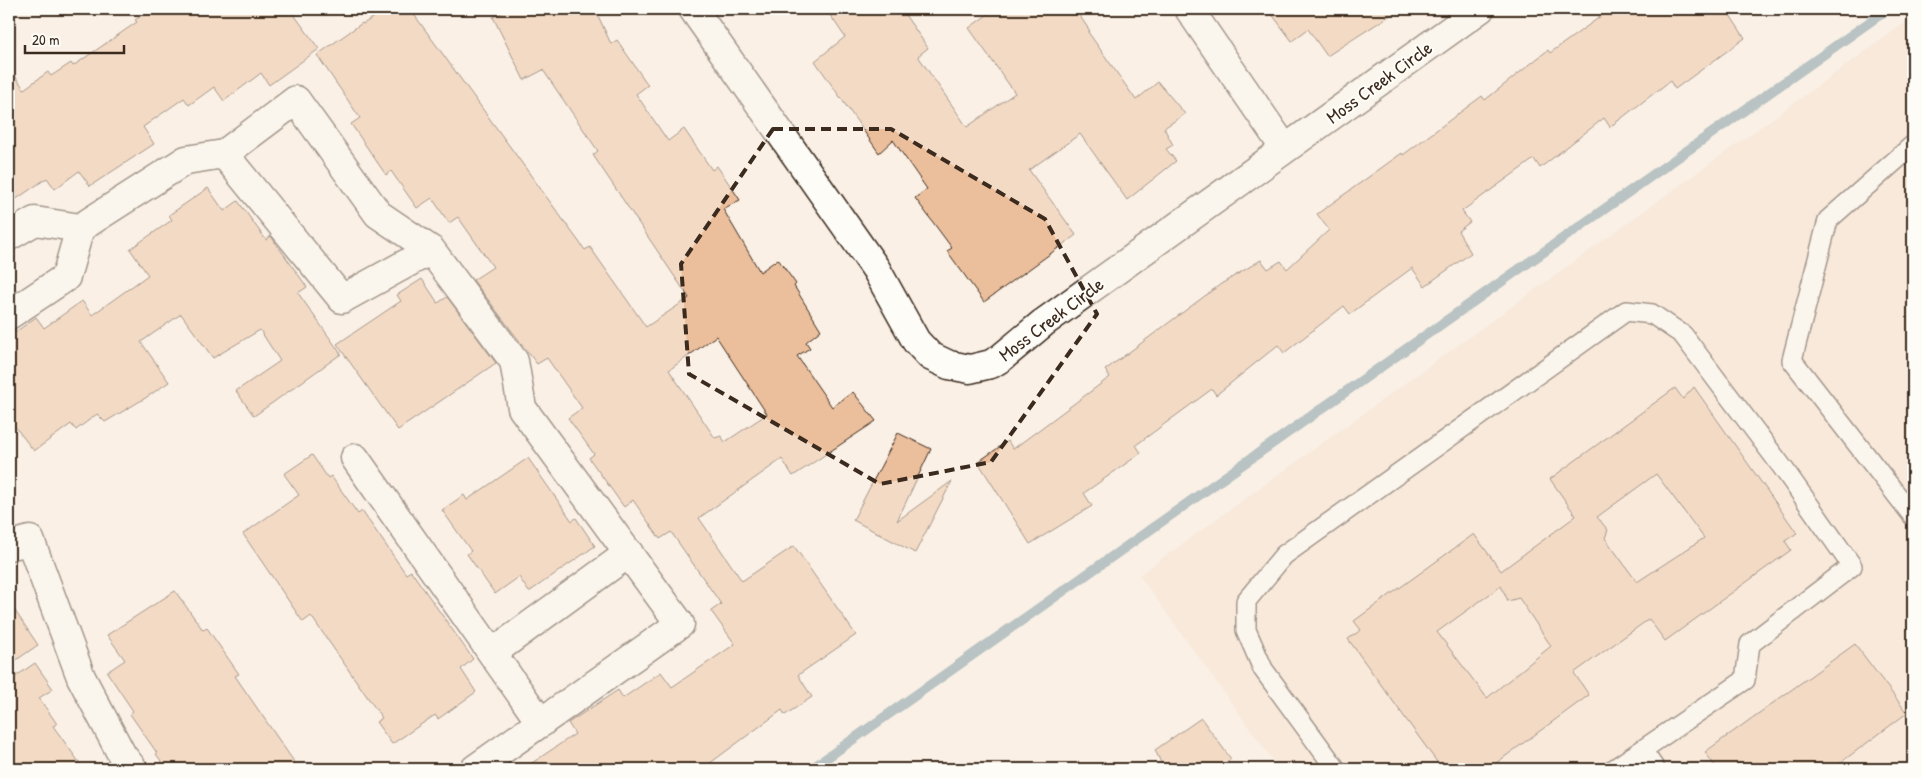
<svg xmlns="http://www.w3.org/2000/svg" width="1922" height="778" font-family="'Patrick Hand',sans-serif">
  <rect width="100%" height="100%" fill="#faf0e5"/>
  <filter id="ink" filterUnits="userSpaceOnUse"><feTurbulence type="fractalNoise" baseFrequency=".02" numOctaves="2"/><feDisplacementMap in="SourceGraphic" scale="10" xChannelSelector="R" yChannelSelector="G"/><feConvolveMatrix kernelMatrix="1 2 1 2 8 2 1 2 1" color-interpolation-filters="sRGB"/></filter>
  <g filter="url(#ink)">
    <!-- built -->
    <path fill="#f6e1cf" d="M1913,17V769H1279L1139,575Z"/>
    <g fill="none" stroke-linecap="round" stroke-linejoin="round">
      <!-- stream -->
      <path stroke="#6a8c99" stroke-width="10" d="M811,769L1888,9"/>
    </g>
    <!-- building -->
    <path fill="#ecbf9c" stroke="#3b2a1e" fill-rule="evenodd" d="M151,9H290L319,49L269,85L261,73L224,101L214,87L189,105L184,98L143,127L154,144L90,186L79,171L55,189L47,178L9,204V67L24,89L48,72L51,76L71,63L73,66L137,22L135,20Z
      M387,9H410L585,250L590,247L646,327L689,298L593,155L598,151L543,70L524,80L493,17L510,9H595L611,44L617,40L648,85L636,94L668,141L684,129L712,170L717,166L740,200L723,209L760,272L778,259L796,284L794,286L821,330L806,342L810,348L797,356L832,407L853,392L876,421L793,476L782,459L699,518L742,581L794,546L856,635L798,675L812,697L785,715L782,710L702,769H523L575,734L568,723L618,690L623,698L661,672L672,687L735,644L711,611L721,604L671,532L660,539L633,500L624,507L589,458L594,454L568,418L582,408L547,358L537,364L473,280L493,267L458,217L449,223L432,198L417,208L391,171L386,175L351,124L360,118L317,55L362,23L363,24ZM716,336L767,414L725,442L721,436L715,438L669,370Z
      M826,9H901L928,48L918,56L967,127L1015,93L969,28L995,9H1075L1090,31L1088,32L1136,100L1158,82L1185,114L1164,128L1173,145L1166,149L1176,161L1127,200L1080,134L1029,170L1076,235L984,302L947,251L952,248L915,198L927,189L893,140L879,153L815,61L845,37Z
      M1268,9H1400L1327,56L1308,29L1292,41Z
      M1611,9H1726L1745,38L1675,89L1670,81L1610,127L1604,118L1540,168L1534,159L1462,211L1470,222L1458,231L1471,253L1425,286L1412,268L1350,314L1344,306L1284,353L1278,345L1216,395L1212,389L1136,445L1141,453L1084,493L1092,506L1030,544L978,462L1008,441L1013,449L1110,377L1105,370L1221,284L1261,260L1268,269L1281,261L1287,269L1329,230L1317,214L1402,153L1403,155L1482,96L1485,100L1548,50L1550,53Z
      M208,188L224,211L238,201L266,240L271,236L275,242L307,287L298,293L341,354L254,416L236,391L280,361L260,330L213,358L181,314L141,342L169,382L147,397L105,422L97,414L76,430L71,424L34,451L9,419V337L36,317L44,328L82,301L92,315L148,275L130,249L172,220L169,215Z
      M422,279L438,303L447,297L496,363L398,430L337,344L401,301L397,295Z
      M1694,387L1797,533L1785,541L1791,550L1665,641L1649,619L1574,673L1589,695L1488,769H1442L1348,639L1361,630L1354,621L1474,534L1501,571L1576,516L1550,479L1675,388L1683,399ZM1656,474L1704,538L1637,582L1605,538L1608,530L1597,517ZM1501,586L1508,601L1519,598L1551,646L1487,698L1437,632Z
      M898,433L931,449L897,521L952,481L915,553L853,520Z
      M312,455L328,478L331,476L358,514L362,511L406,574L411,571L473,659L461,669L476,692L438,719L435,715L392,744L376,722L382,718L311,616L303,622L243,534L299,495L284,474Z
      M528,458L572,521L576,518L595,546L529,592L519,577L495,594L467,554L471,551L442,510L464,495L467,500Z
      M175,591L203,630L207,628L239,674L235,676L299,769H167L156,754L157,753L130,714L133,711L107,672L125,660L107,635Z
      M9,602L38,645L9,665Z
      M1855,644L1907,713L1832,769H1717L1705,752Z
      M35,663L53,689L39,698L57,724L53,726L84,769H9V681Z
      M1201,718L1231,759L1216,769H1164L1155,750Z"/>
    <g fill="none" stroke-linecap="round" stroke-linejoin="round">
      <!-- service casing -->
      <g stroke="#3b2a1e" stroke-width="22">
        <path id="service" d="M1913,145L1828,220L1792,360L1913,516
          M1642,750L1655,769
          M1336,769L1263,669L1246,630V601L1284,555L1626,311L1652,314L1683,335L1783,468L1852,566L1750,644L1745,680L1614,769"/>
      </g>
      <!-- minor casing -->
      <g stroke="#3b2a1e" stroke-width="31">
        <path id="minor" d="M693,9L876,269L916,341L930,356L949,365L970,369L991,364L1001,358L1043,323L1480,9
          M1189,9L1285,149
          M224,154L342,299L431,250
          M9,236L35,221L80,228L186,160L224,154L296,100L378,214L431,250L514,361L522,408L680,624L475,769
          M9,315L66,277L80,228
          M355,458L541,723
          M9,546L30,540L81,677L122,755L133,769
          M492,653L629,553"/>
      </g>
      <!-- service -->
      <use href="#service" stroke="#fdfcf7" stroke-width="19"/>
      <!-- minor -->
      <use href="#minor" stroke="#fdfcf7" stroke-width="28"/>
    </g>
  </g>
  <!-- marked area -->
  <path d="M0 0H1922V778H0ZM773,129H891L1045,219L1097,314L991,462L880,484L689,374L681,264Z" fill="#faf0e5" fill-opacity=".55" fill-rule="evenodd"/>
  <path fill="none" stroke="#3b2a1e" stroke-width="4" stroke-dasharray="10 6" stroke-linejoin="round" d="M773,129H891L1045,219L1097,314L991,462L880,484L689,374L681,264Z"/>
  <g text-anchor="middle" stroke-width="4" stroke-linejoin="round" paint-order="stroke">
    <!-- street labels -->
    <g font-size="19" fill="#3b2a1e" stroke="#fdfcf7">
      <text transform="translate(1379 82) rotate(-36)" y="7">Moss Creek Circle</text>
      <text transform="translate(1051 319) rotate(-37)" y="7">Moss Creek Circle</text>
    </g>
  </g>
  <!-- margin -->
  <rect width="1922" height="778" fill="none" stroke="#fdfcf7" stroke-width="30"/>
  <rect x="15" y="15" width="1892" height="748" fill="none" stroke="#3b2a1e" stroke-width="2" filter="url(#ink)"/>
  <!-- scale -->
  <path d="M25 45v8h99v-8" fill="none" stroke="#3b2a1e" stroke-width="2.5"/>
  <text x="32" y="45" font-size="15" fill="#3b2a1e" stroke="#fdfcf7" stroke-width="4" paint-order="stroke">20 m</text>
</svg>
